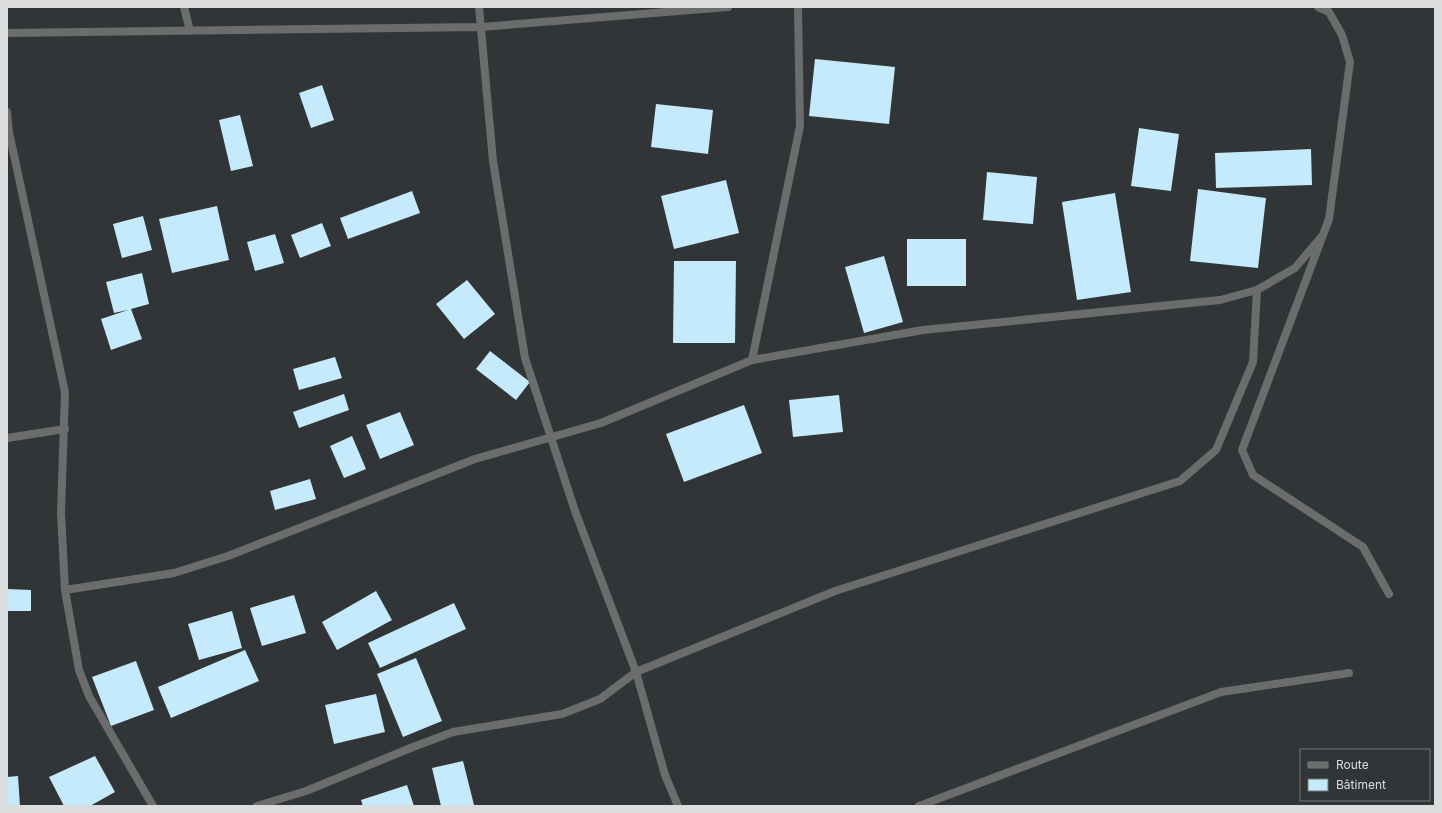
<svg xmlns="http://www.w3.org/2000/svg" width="1442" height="813" font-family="Inter,sans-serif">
  <rect width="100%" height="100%" fill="#323537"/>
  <!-- building -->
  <path fill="#c4eafc" d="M815,59L895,67L889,124L809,116Z
    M322,85L334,120L311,128L299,93Z
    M656,104L713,110L708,154L651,147Z
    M240,115L253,166L231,171L219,120Z
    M1139,128L1179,134L1171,191L1131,186Z
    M1311,149L1312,185L1216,188L1215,153Z
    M987,172L1037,177L1033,224L983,220Z
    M726,180L739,233L674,249L661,196Z
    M1198,189L1266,198L1258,268L1190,261Z
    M412,191L420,213L348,239L340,218Z
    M1115,193L1131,292L1077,300L1062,202Z
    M217,206L229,260L172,273L159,219Z
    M143,216L152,250L122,258L113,224Z
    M322,223L331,246L300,258L291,235Z
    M275,234L284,263L255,271L247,242Z
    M907,239H966V286H907Z
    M884,256L903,322L864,333L845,267Z
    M674,261H736L735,343H673Z
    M142,273L149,304L131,309L142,339L111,350L101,319L128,310L114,313L106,282Z
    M467,280L495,314L464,339L436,304Z
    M490,351L530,382L516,400L476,369Z
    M335,357L342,378L299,390L293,369Z
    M344,394L349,410L299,428L293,412Z
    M839,395L843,432L793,437L789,400Z
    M744,405L762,453L684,482L666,434Z
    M400,412L414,445L380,459L366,425Z
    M352,436L366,469L344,478L330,446Z
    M310,479L316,499L275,510L270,491Z
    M7,589L31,590V611H7Z
    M376,591L392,620L337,650L322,622Z
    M294,595L306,633L262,646L250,608Z
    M454,603L466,629L380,668L368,643Z
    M232,611L242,648L199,660L188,624Z
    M245,650L259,681L171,718L158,687Z
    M416,658L442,721L403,737L377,674Z
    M136,661L154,710L111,726L92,677Z
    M376,694L385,732L334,744L325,705Z
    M95,756L115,792L90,806H64L49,777Z
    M463,761L474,805L441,806L432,768Z
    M18,776L20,806H7V777Z
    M407,785L414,806H363L361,800Z"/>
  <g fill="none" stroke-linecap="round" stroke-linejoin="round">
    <!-- street -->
    <path stroke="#6b6d6d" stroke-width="8" d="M184,7L190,31
      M479,7L493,161L525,358L575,511L636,672L665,775L678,806
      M1318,7L1329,12L1342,35L1350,62L1329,219L1242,450L1253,475L1363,547L1389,594
      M7,33L481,27L728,7
      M7,112L9,132L65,392L61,513L65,590L79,670L89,696L153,806
      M752,360L800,126L798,7
      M7,438L65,429
      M65,590L174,573L228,556L475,459L601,423L752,360L923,330L1220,300L1257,290L1295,268L1322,236
      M257,806L306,791L413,747L453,732L562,714L600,699L636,672L835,591L1180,481L1216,450L1253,362L1257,290
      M919,806L1221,692L1349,673"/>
  </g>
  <!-- border -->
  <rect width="1442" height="813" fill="none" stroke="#dadcdd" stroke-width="16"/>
  <!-- legend -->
  <rect x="1300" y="749" width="130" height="52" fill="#323537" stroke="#757879"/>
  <rect x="1308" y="762" width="20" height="6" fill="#6b6d6d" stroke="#757879"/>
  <text x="1336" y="769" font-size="12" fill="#dadcdd">Route</text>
  <rect x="1308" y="779" width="20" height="12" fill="#c4eafc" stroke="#757879"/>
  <text x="1336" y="789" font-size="12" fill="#dadcdd">Bâtiment</text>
</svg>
